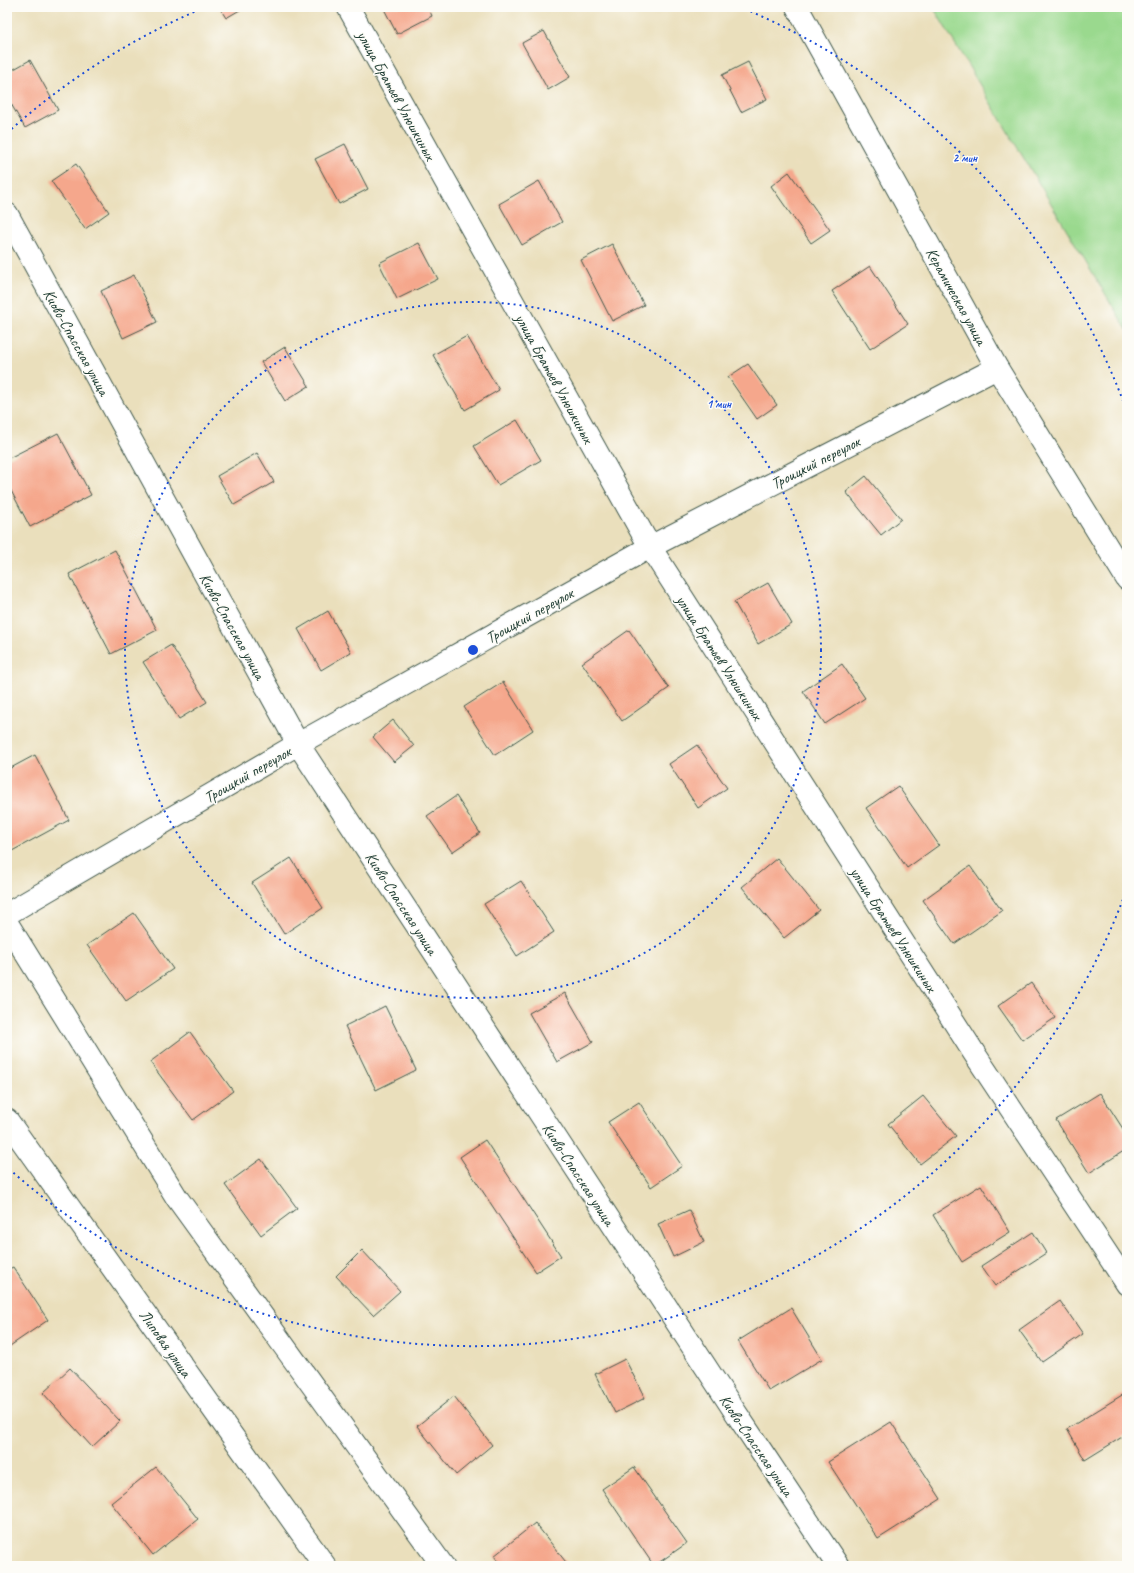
<svg xmlns="http://www.w3.org/2000/svg" width="1134" height="1573" font-family="Caveat,sans-serif">
  <rect width="100%" height="100%" fill="#fdfcf7"/>
  <filter id="ink" filterUnits="userSpaceOnUse"><feTurbulence type="fractalNoise" baseFrequency=".025" numOctaves="2"/><feDisplacementMap in="SourceGraphic" scale="8" xChannelSelector="R" yChannelSelector="G"/><feConvolveMatrix kernelMatrix="1 2 1 2 8 2 1 2 1" color-interpolation-filters="sRGB"/></filter>
  <filter id="wash" filterUnits="userSpaceOnUse"><feTurbulence type="fractalNoise" baseFrequency=".012" numOctaves="4" result="noise"/><feDisplacementMap in="SourceGraphic" scale="16" xChannelSelector="R" yChannelSelector="G"/><feGaussianBlur stdDeviation="0.9" result="paint"/><feColorMatrix in="noise" values="0 0 0 0 0 0 0 0 0 0 0 0 0 0 0 0 0 1.4 0 .05"/><feComposite in="paint" operator="in"/></filter>
  <g filter="url(#wash)">
    <rect width="100%" height="100%" fill="#eadfbc"/>
    <!-- green -->
    <path fill="#9ad98e" stroke="#5c8b61" d="M933,7H1127V330Z"/>
    <g id="blocks">
      <!-- building -->
      <path fill="#f5a78c" d="M219,7H245L226,18Z
        M383,7H428L432,16L397,34Z
        M544,31L570,77L548,90L522,43Z
        M30,60L58,110L25,128L7,97V73Z
        M748,62L767,99L741,112L722,75Z
        M345,144L368,189L339,204L315,159Z
        M76,164L109,212L85,229L51,181Z
        M789,172L830,230L811,243L771,186Z
        M539,181L562,222L522,245L499,204Z
        M419,243L438,279L397,299L379,263Z
        M612,244L644,305L612,321L581,260Z
        M870,266L908,324L870,349L832,291Z
        M134,275L157,322L123,338L101,291Z
        M467,336L499,390L465,410L433,355Z
        M285,347L309,386L285,401L261,362Z
        M748,364L777,405L757,419L728,377Z
        M517,420L541,460L498,485L474,446Z
        M58,433L91,495L30,527L7,483V459Z
        M257,453L274,482L234,505L217,476Z
        M866,476L901,519L881,535L846,492Z
        M115,550L157,630L111,654L69,574Z
        M768,583L792,624L758,644L734,602Z
        M328,611L351,652L321,670L298,629Z
        M629,630L669,688L622,721L582,663Z
        M171,645L207,702L179,719L143,662Z
        M842,664L865,698L825,724L803,691Z
        M503,682L533,730L495,755L464,707Z
        M393,720L414,746L394,762L373,737Z
        M697,745L727,788L698,808L669,764Z
        M35,755L69,820L12,851L7,841V770Z
        M898,786L939,845L907,868L866,808Z
        M456,796L480,833L452,852L427,816Z
        M291,858L323,908L284,934L252,883Z
        M777,858L819,910L784,938L742,887Z
        M970,866L1002,911L954,944L923,900Z
        M521,881L554,932L517,956L484,904Z
        M134,913L173,969L126,1001L87,945Z
        M1031,983L1055,1018L1022,1040L998,1006Z
        M565,993L593,1042L557,1062L529,1013Z
        M385,1006L416,1070L376,1090L345,1026Z
        M190,1032L233,1091L193,1120L150,1062Z
        M1100,1093L1127,1135V1149L1089,1173L1056,1120Z
        M923,1096L956,1136L920,1164L888,1124Z
        M639,1102L682,1166L651,1187L608,1122Z
        M485,1140L561,1256L536,1272L460,1157Z
        M261,1159L297,1208L261,1235L225,1185Z
        M981,1185L1010,1232L962,1262L933,1215Z
        M689,1210L704,1242L673,1257L658,1224Z
        M1033,1232L1046,1253L995,1286L981,1266Z
        M362,1250L400,1291L373,1315L336,1276Z
        M13,1267L48,1320L7,1348V1270Z
        M1060,1301L1083,1334L1042,1362L1019,1330Z
        M791,1308L822,1359L769,1391L738,1341Z
        M625,1359L645,1398L615,1413L595,1374Z
        M70,1368L120,1421L92,1447L43,1393Z
        M1127,1392V1434L1085,1460L1067,1429Z
        M454,1396L492,1445L456,1475L417,1426Z
        M891,1422L941,1499L878,1539L828,1462Z
        M156,1467L198,1519L153,1555L111,1503Z
        M634,1467L687,1543L654,1566L602,1489Z
        M535,1523L569,1566H502L494,1556Z"/>
    </g>
  </g>
  <g filter="url(#ink)">
    <use href="#blocks" fill-opacity="0" stroke="#3d5548" stroke-width="1"/>
    <g fill="none" stroke-linecap="round" stroke-linejoin="round">
      <!-- minor casing -->
      <g stroke="#3d5548" stroke-width="24">
        <path id="minor" d="M348,7L650,547L974,1053L1127,1284
          M797,7L997,368L1127,579
          M7,214L298,744L732,1407L838,1566
          M7,914L298,744L650,547L997,368
          M7,923L177,1198L443,1566
          M7,1120L325,1566"/>
      </g>
      <!-- minor -->
      <use href="#minor" stroke="#fff" stroke-width="22"/>
    </g>
  </g>
  <!-- distance rings -->
  <g fill="none" stroke="#1d4ed8" stroke-width="2" stroke-dasharray="2 4">
    <circle cx="473" cy="650" r="348"/>
    <path d="M1125 894A696 696 0 0 1 7 1167M7 133A696 696 0 0 1 201 9M745 9A696 696 0 0 1 1125 406"/>
  </g>
  <g text-anchor="middle" stroke-width="3" stroke-linejoin="round" paint-order="stroke">
    <!-- street labels -->
    <g font-size="16" fill="#1f3d34" stroke="#fdfcf7">
      <text transform="translate(397 95) rotate(61)" y="6">улица Братьев Улюшкиных</text>
      <text transform="translate(957 296) rotate(61)" y="6">Керамическая улица</text>
      <text transform="translate(77 342) rotate(61)" y="6">Киово-Спасская улица</text>
      <text transform="translate(555 378) rotate(61)" y="6">улица Братьев Улюшкиных</text>
      <text transform="translate(815 462) rotate(-27)" y="6">Троицкий переулок</text>
      <text transform="translate(529 615) rotate(-29)" y="6">Троицкий переулок</text>
      <text transform="translate(233 626) rotate(61)" y="6">Киово-Спасская улица</text>
      <text transform="translate(720 657) rotate(57)" y="6">улица Братьев Улюшкиных</text>
      <text transform="translate(247 774) rotate(-30)" y="6">Троицкий переулок</text>
      <text transform="translate(402 903) rotate(57)" y="6">Киово-Спасская улица</text>
      <text transform="translate(894 929) rotate(57)" y="6">улица Братьев Улюшкиных</text>
      <text transform="translate(579 1174) rotate(57)" y="6">Киово-Спасская улица</text>
      <text transform="translate(166 1343) rotate(55)" y="6">Липовая улица</text>
      <text transform="translate(757 1445) rotate(56)" y="6">Киово-Спасская улица</text>
    </g>
  </g>
  <circle cx="473" cy="650" r="6" fill="#1d4ed8" stroke="#fdfcf7" stroke-width="2"/>
  <g font-size="12" text-anchor="middle" font-weight="bold" fill="#1d4ed8" stroke="#fdfcf7" stroke-width="3" stroke-linejoin="round" paint-order="stroke">
    <text x="965" y="162">2 мин</text>
    <text x="719" y="408">1 мин</text>
  </g>
  <!-- margin -->
  <rect width="1134" height="1573" fill="none" stroke="#fdfcf7" stroke-width="24"/>
</svg>
